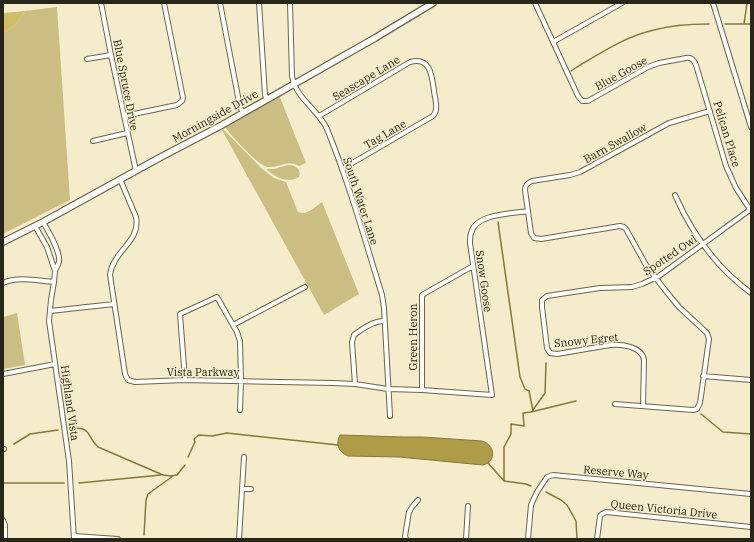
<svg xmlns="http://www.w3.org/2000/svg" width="754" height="542" font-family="'IBM Plex Serif',serif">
  <rect width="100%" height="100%" fill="#f4eccb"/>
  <!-- green -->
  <path fill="#ccbe82" d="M57,7L70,200L3,234V33L15,25L25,11Z
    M279,95L306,163L299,166C287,159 280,168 268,167C258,166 232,136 225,127Z
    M223,129L261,168L274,178L286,182L298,212C308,216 314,207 322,202L359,294L324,315L222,130Z
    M288,165C295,165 302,169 299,177C287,184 275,177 266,169H274Z
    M17,313L25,365L3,369V317Z"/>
  <!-- forest -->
  <path fill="#d0bd67" d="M25,11L15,25L3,33V13Z"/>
  <!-- water -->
  <path fill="#af9c46" stroke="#867838" d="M340,435H341L403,437H422L482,441C495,445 497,461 483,465L399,457L348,456C339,452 335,445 340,435Z"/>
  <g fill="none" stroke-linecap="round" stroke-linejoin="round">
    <!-- stream -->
    <path stroke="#867838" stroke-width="1.5" d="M725,24H751
      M744,24L747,3
      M571,71L577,67C601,53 626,36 654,30C672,25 690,24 709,24
      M498,222L520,377L525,389L529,391L533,411
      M533,410L545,393L546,363
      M701,414L723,432L751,434
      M73,428C93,428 86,436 98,447L163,475L171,476L177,475L185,465
      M14,444L30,434L58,430
      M188,457L195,442L194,439L199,435L212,436L227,433L338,445
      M488,463L504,481
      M3,483H64
      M79,483L161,475
      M531,486L526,484L504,481V447L511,434V424L524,426L523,413L531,412L576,401
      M546,492L561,500L567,505L576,521L577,539
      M144,535L146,500L148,494L173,476"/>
    <!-- street casing -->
    <g stroke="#6b6446" stroke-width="6">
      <path id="street" d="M101,3L111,55L136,171
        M220,3L240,107L243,112
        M259,3L265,95L267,99
        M290,3L292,76C296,99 318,109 327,129C349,183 365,240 382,295L384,308L390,416
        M535,3L578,96L582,101H588L648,67L659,63L686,58C691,57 694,60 696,65L726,166L736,188L751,211
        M713,3L751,127
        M553,42L622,3
        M87,59L111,55
        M124,116L177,105L182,101L183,98L164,3
        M319,116L410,62C431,56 432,77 434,91C435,99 439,110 433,116L342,169
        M93,141L127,133
        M120,179L136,217C141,242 113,250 110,275L125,374L128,380L135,382L185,380L333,383L355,384L388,389L422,390L492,395L470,243C470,240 470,236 471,233C476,213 512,214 528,211
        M675,195C692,234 717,268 751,293
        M43,222C48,231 61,252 59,262C58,265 56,268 55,271
        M35,226L47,247L55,271L54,282L51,300L49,321L69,461L74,539
        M3,283C18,276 38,281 54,282
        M50,311L114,304
        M233,325L305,287
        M3,374L55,364
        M703,376L751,380
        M185,380L180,314L217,297L237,332L240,341L241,381L240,410
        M355,384L352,342L354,335C362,329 373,321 384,321
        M422,390V295L473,266
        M615,404L693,410L697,409L700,403L709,339L707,333L679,307L665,290L646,265L626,229L624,227L620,226L541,239L534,238L531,233L525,190C525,185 527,183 532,181L570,175L580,172L669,123L710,111
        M643,406L644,360C642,346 621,344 610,345L557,354L550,353L547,348L542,307V300L547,296L600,288L632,287L642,284L659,276L751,209
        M3,449H4
        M242,489H251
        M3,520L5,525V539
        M74,536L118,539
        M239,539L244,457
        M406,539L405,536L409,512L412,507L418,500
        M466,539L468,506
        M528,539L531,505L537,492L547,477L553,475L638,483L751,494
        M597,539L600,516L602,514L606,512L751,527"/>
    </g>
    <!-- secondary casing -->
    <g stroke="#6b6446" stroke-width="8">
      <path id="secondary" d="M3,242L43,222L159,158L222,125L375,38L433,3"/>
    </g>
    <!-- street -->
    <use href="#street" stroke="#fff" stroke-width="4"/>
    <!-- secondary -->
    <use href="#secondary" stroke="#fff" stroke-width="5.5"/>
  </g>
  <g text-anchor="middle" stroke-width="3" stroke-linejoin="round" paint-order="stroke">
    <!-- street labels -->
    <g font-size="11" fill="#282519" stroke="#f4eccb">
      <text transform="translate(621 73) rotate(-29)" y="4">Blue Goose</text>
      <text transform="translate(366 78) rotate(-31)" y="4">Seascape Lane</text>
      <text transform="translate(126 85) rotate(79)" y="4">Blue Spruce Drive</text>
      <text transform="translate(215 116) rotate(-29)" y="4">Morningside Drive</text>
      <text transform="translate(385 134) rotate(-30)" y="4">Tag Lane</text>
      <text transform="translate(727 134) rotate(73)" y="4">Pelican Place</text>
      <text transform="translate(615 143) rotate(-29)" y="4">Barn Swallow</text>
      <text transform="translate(361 201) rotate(72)" y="4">South Water Lane</text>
      <text transform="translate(670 255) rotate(-34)" y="4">Spotted Owl</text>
      <text transform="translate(484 281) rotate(82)" y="4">Snow Goose</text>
      <text transform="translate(413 337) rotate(-90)" y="4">Green Heron</text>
      <text transform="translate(586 340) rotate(-6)" y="4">Snowy Egret</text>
      <text x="203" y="376">Vista Parkway</text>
      <text transform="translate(70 403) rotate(82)" y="4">Highland Vista</text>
      <text transform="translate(616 472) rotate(5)" y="4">Reserve Way</text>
      <text transform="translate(664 509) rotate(6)" y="4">Queen Victoria Drive</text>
    </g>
  </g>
  <!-- border -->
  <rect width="754" height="542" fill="none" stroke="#282519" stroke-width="8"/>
</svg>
